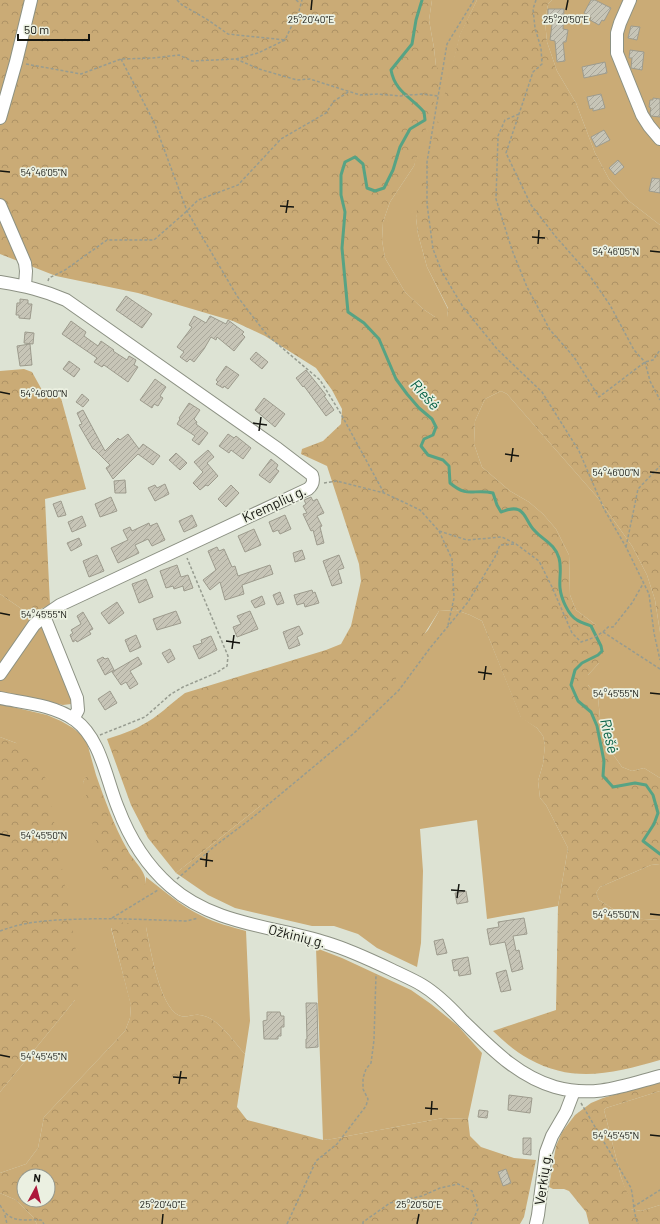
<svg xmlns="http://www.w3.org/2000/svg" width="660" height="1224" font-family="Barlow,sans-serif">
  <defs>
    <pattern id="forest-crowns" width="20" height="18" patternUnits="userSpaceOnUse"><rect width="20" height="18" fill="#caab76"/><path d="M2 6a3 3 0 1 1 6 0M12 15a3 3 0 1 1 6 0" fill="none" stroke="#ad9265"/></pattern>
    <pattern id="building-hatch" width="6" height="6" patternUnits="userSpaceOnUse"><rect width="6" height="6" fill="#c7c5b7"/><path d="M-1 1l2-2M0 6l6-6M5 7l2-2" fill="none" stroke="#aaa89c"/></pattern>
  </defs>
  <rect width="100%" height="100%" fill="#dde3d4"/>
  <!-- green -->
  <path fill="#caab76" d="M432,0H477L460,35L416,218L418,234L427,267L448,309L447,317H435L423,309L405,292L385,258L382,240L383,222L390,202L414,166L436,66L434,48L429,20Z
    M552,0H660V225L629,201L609,179L595,153L576,103L557,71L547,42L545,21L548,4Z
    M501,391L507,394L598,498L632,546L647,575L655,600L660,632V778L644,768L632,771L622,767L605,743L601,729L598,697L588,685V675L599,663L596,625L576,610L570,595L569,555L556,529L543,514L529,502L510,491L482,467L474,444L475,421L485,399Z
    M0,594L29,614L30,622L0,664Z
    M456,610L470,615L482,621L521,717L537,728L543,736L545,745L543,764L538,781L540,798L546,805L568,848L558,906L487,919L477,820L420,829L423,871L421,943L417,967L377,948L358,934L334,926H312L235,908L208,895L176,873L259,807L428,630L439,611Z
    M38,626H43L73,701L71,704L63,705L0,693V679Z
    M0,704L47,715L61,721L73,728L86,739L96,775L87,776L83,782L146,884V877C164,891 181,906 202,916C215,923 232,927 246,931L250,1021L245,1054C233,1041 217,1016 199,1015C194,1014 186,1018 181,1016C160,1010 150,947 146,927L111,928L131,1005L130,1018L125,1031L44,1117L38,1148L26,1164L0,1173V1092L75,1000L16,743L0,737Z
    M660,864V920L627,918L599,900L596,893L600,887L651,865Z
    M316,948L342,958L411,990L431,1004L458,1026L482,1053L468,1119L443,1118L332,1139L323,1140Z
    M660,1091V1205L641,1211L631,1209L630,1203L621,1177L604,1110L606,1108Z
    M0,1193L16,1200L33,1217L37,1224H0Z"/>
  <!-- forest -->
  <path fill="url(#forest-crowns)" fill-rule="evenodd" d="M0,0H432L429,20L434,48L436,66L442,73L431,113L414,166L390,202L383,222L382,240L385,258L405,292L423,309L435,317H447L448,308L427,267L418,234L416,218L418,199L460,34L477,0H552L548,4L545,21L547,42L557,71L576,103L595,153L609,179L629,201L660,225V632L655,600L647,575L632,546L598,498L507,394L501,391L485,399L475,421L474,444L482,467L510,491L529,502L543,514L556,529L569,555L570,595L576,610L596,625L604,639V653L599,663L588,675V685L598,697L601,729L605,743L622,767L632,771L644,768L660,778V864L651,865L600,887L596,893L599,900L627,918L660,920V1060C614,1073 574,1084 529,1059C515,1052 504,1041 493,1031L556,1010L558,906L568,848L546,805L540,798L538,781L543,764L545,745L543,736L537,728L521,718L482,621L470,615L456,610L439,611L390,688L341,738L259,807L176,873L148,838L131,805L107,739C119,735 132,731 142,725C158,717 170,704 185,693L326,650L341,644L351,626L361,581L359,564L327,466L301,454L302,449L323,441L341,424L342,409L332,390L316,368L265,336L233,321L138,293L56,276L0,254Z
    M24,369L32,372L42,390L61,398L86,489L45,499L50,605L29,614L0,594V371Z
    M0,737L16,743L33,759L47,780L80,974L75,1000L0,1092Z
    M87,775H96C105,800 114,826 127,849C133,861 146,870 146,884C124,891 125,891 105,880L83,782Z
    M118,922L138,924L146,927C150,947 160,1010 181,1016C186,1018 194,1014 199,1015C217,1016 233,1041 245,1054L237,1107L247,1120L323,1140L332,1139L443,1118L468,1119L470,1136L481,1147L514,1158L536,1160L524,1217L520,1224H37L33,1217L16,1200L0,1193V1173L26,1164L38,1148L44,1117L125,1031L130,1018L131,1006L111,927ZM24,1176H48V1200H24Z
    M660,1081V1091L606,1108L604,1110L621,1177L631,1203V1209L641,1211L660,1205V1224H589L586,1212L569,1191L564,1189H553L549,1187L556,1146L562,1132L575,1115L591,1103L603,1098Z"/>
  <g fill="none" stroke-linecap="round" stroke-linejoin="round">
    <!-- stream -->
    <path stroke="#57a384" stroke-width="3" d="M422,0L416,20L412,44L391,70C395,92 411,97 424,112L425,120L410,129L400,147L393,170L384,188L375,191L367,188L363,164L355,157L345,162L341,175V195L345,212L342,248L348,312L364,323L379,339L396,379L407,394L419,408L432,419L436,427L433,435L424,439L421,446L428,455L443,460L449,466L450,483C469,499 473,488 493,493L497,505L501,512C507,510 513,507 519,510C526,513 528,525 535,531C543,540 555,544 559,558C562,568 559,578 560,588C561,598 568,615 577,620C581,623 587,624 591,626L601,646L602,651L598,655L582,663L575,670L571,685L578,701L591,712L597,726L604,761L603,776L613,787L635,783L646,785L653,795L658,813L654,824L643,841L660,854"/>
  </g>
  <!-- building -->
  <path fill="url(#building-hatch)" stroke="#9d9b8d" d="M591,0H595L611,8L604,21L602,20L599,25L590,20L591,17L584,13Z
    M548,9H564L563,29L568,30L566,42H563L565,61L557,62L555,41L550,40L553,17H548Z
    M631,26L640,27L637,40L628,38Z
    M630,50L644,52L642,70L631,68L632,58H629Z
    M605,62L607,73L584,78L582,67Z
    M601,94L605,108L593,111V108L590,109L587,97Z
    M653,98L660,99V117L651,116L650,113L651,108L649,107L650,100H653Z
    M604,130L610,140L596,147L591,137Z
    M618,160L624,167L615,175L609,168Z
    M652,178L660,179V193L649,191Z
    M126,296L152,314L142,328L116,310Z
    M20,299L28,300V304H32L30,319L19,318V315H16L17,303H20Z
    M194,316L206,323L210,316L226,324L228,320L244,332L242,334L245,337L234,351L217,337L216,340L211,337L204,349L194,362L190,359L187,362L180,357L184,352L177,347L192,327L189,325Z
    M71,321L86,332L84,336L98,346L101,341L114,350L113,351L127,360L129,356L136,360L134,365L138,367L128,382L104,365L102,367L94,362L97,358L62,334Z
    M25,332L34,333L33,344L24,343Z
    M30,344L32,365L20,366L17,346Z
    M256,352L268,362L262,369L250,359Z
    M69,361L80,369L74,377L63,369Z
    M226,366L239,375L228,389L224,386L223,388L216,384L218,382L216,380Z
    M306,370L326,395L324,396L334,410L326,416L304,386L303,387L296,378Z
    M155,379L166,387L160,396L163,398L158,406L154,404L152,408L140,400Z
    M82,394L89,400L83,407L76,402Z
    M264,398L285,414L275,427L255,410Z
    M189,403L200,410L194,419L197,422L196,424L208,433L199,445L192,440L195,436L177,424L180,419L179,418Z
    M83,410L105,451L118,438L120,440L128,434L139,449L143,444L160,456L153,465L138,454L113,479L106,468L110,465L94,449H93L79,425L82,424L77,413Z
    M228,434L234,438L236,436L251,448L243,459L231,450L229,453L219,446Z
    M208,450L214,457L207,463L218,476L208,486L206,485L200,490L193,483L203,472L194,462Z
    M176,453L187,463L180,470L169,460Z
    M271,459L278,465L276,469L279,471L270,483L259,475Z
    M125,480L126,493H115L114,481Z
    M165,484L169,494L155,501L148,488L155,485L157,488Z
    M231,485L239,493L226,507L218,499Z
    M111,497L117,511L100,517L95,504Z
    M311,497L313,501L317,499L324,513L317,516L322,526L320,527L324,543L317,545L313,530L311,531L303,514L307,513L303,506L306,504L304,500Z
    M61,501L66,515L58,517L53,504Z
    M192,515L197,526L184,532L179,521Z
    M285,515L291,529L280,534L278,530L273,532L269,522Z
    M82,516L86,526L72,532L68,522Z
    M149,523L150,526L157,523L165,540L152,546L148,539L135,545L139,553L118,563L111,548L128,540L123,530L130,527L132,531Z
    M254,529L261,545L245,552L238,536Z
    M79,538L82,545L71,551L67,543Z
    M217,547L219,551L224,549L232,567L235,566L238,576L270,565L273,574L242,585L244,594L225,600L220,582L210,590L203,580L216,570L208,551Z
    M302,550L305,559L295,562L293,553Z
    M97,555L104,571L89,577L83,561Z
    M339,555L344,568L338,570L342,583L332,586L323,561Z
    M177,565L181,577L188,575L193,588L184,591L183,586L174,589L173,586L166,588L160,571Z
    M146,579L153,597L139,603L132,584Z
    M312,590L313,593L315,592L319,603L305,607L304,603L297,605L294,595Z
    M280,592L284,603L277,605L273,595Z
    M262,596L265,604L255,608L251,601Z
    M117,602L124,613L109,624L101,613Z
    M176,611L181,623L157,630L153,619Z
    M250,611L258,629L237,637L233,627L241,624L237,616Z
    M83,612L93,629L89,631L91,634L77,642L76,640L73,642L70,635L73,633L71,630L81,624L77,616Z
    M299,626L303,634L297,637L300,645L289,649L283,632Z
    M136,635L141,647L130,652L125,640Z
    M211,636L217,650L199,659L193,646L202,643L201,640Z
    M170,649L175,659L168,663L162,653Z
    M103,657L105,659L108,658L114,670L105,675L97,660Z
    M138,657L142,664L130,671L138,684L130,689L126,682L121,685L112,672Z
    M110,691L117,703L105,710L98,699Z
    M466,891L468,902L457,904L455,893Z
    M524,918L527,934L513,936L516,951L519,950L523,969L512,972L505,942L490,945L487,929L499,927L498,922Z
    M443,939L447,953L437,955L434,941Z
    M468,957L471,974L459,976L458,970L454,971L452,960Z
    M506,970L511,990L501,992L496,973Z
    M306,1003H317L318,1047L306,1048V1039H307Z
    M267,1012H280L281,1016H284V1027H281V1036H278V1039H264L263,1021L267,1020Z
    M509,1095L532,1098L530,1113L508,1110Z
    M479,1110L488,1111L487,1118L478,1117Z
    M523,1138H531V1155L523,1154Z
    M506,1169L511,1183L503,1186L498,1172Z"/>
  <g fill="none" stroke-linecap="round" stroke-linejoin="round">
    <!-- minor casing -->
    <g stroke="#8c9183" stroke-width="14">
      <path id="minor" d="M630,0L620,23L617,33V53L642,115L649,126L660,139
        M0,118L16,62L31,0
        M0,205L25,263L26,271L25,286
        M0,282C25,286 43,290 66,300L278,449L312,475C314,481 313,485 308,489L60,605L44,616L34,625L0,674
        M44,616L77,698L78,710L73,719
        M0,698C25,703 54,705 75,720C101,739 106,779 118,808C129,837 146,865 170,886C214,925 274,926 327,943C350,950 371,960 392,970C402,975 412,979 422,985C437,994 450,1007 462,1020C490,1047 517,1076 555,1087C594,1098 623,1086 660,1076
        M536,1224L538,1215L546,1152L552,1136L566,1112L574,1091"/>
    </g>
    <!-- path -->
    <path stroke="#979c90" stroke-width="1.5" stroke-dasharray="3 2" stroke-linecap="butt" d="M177,0L182,5L208,20L228,34L285,40
      M296,0L300,3
      M474,0L447,44L427,162V204L433,249L442,272L463,307L497,349L542,392L579,451L604,509L626,547L649,594L654,633L660,660
      M536,0L533,9L535,28L541,48L542,64L533,72L506,153L531,205L556,237L587,272L610,305L634,350L645,362L650,381L660,400
      M121,59L154,122L187,211L237,296L267,335L320,380L341,414L384,493
      M236,59L259,69L297,80L310,79L360,95L378,94L400,96L422,94L438,96
      M26,64L81,74L121,59L153,58L179,55L192,61L236,59L258,53L285,40L293,23L298,15L302,0
      M519,114L505,120L498,136L496,199L512,250L527,287L550,330L574,357L599,397L645,362L653,360L660,350
      M48,281L49,278L65,270L107,240H154L187,211L198,200L238,185L281,139L326,113L334,101L350,91
      M324,483L337,481L384,493L395,498L420,510L439,531L467,540L502,537L514,543
      M439,531L452,559L454,598L448,625
      M626,547L638,489L660,466
      M603,632L660,669
      M100,735L145,717L171,694L183,687L216,673L227,666L228,656L187,558
      M177,879L216,845L252,818L353,734L399,690L430,648L468,602L495,557L500,545L516,544L539,561L552,587L572,633L581,642C591,639 601,635 608,627H613L632,603L644,582
      M112,918L158,890
      M0,931C29,920 55,920 85,919C119,918 153,920 187,921L198,918
      M581,1103L631,1188C634,1200 633,1212 638,1224
      M0,1205C10,1224 22,1219 41,1220L44,1224
      M633,1207L660,1190
      M5,1215L7,1224
      M287,1224L316,1161L337,1144L366,1106L368,1099L363,1089V1078L366,1069L371,1063L374,1040L376,974
      M363,1224V1222L390,1203L422,1196L440,1188L458,1184L472,1191L478,1209L471,1224"/>
    <!-- minor -->
    <use href="#minor" stroke="#fff" stroke-width="12"/>
  </g>
  <!-- ticks -->
  <path fill="none" stroke="#141510" stroke-width="1.5" d="M311,10L312,0M566,10L568,0M0,171L10,172M280,206L294,207M286,213L288,200M532,237L545,238M538,244L539,230M650,251L660,252M0,392L10,394M253,423L267,425M259,431L261,417M505,454L519,456M511,462L513,448M650,472L660,473M0,613L10,615M226,641L240,643M232,649L234,635M478,672L492,674M484,680L486,666M650,693L660,694M0,834L10,836M200,859L213,861M206,867L207,853M451,890L465,891M457,898L459,884M650,914L660,915M0,1055L10,1057M173,1077L187,1078M179,1084L181,1071M425,1108L438,1109M431,1115L432,1101M650,1135L660,1136M162,1224L163,1214M417,1224L419,1214"/>
  <g text-anchor="middle" stroke-width="3.5" stroke-linejoin="round" paint-order="stroke">
    <!-- street labels -->
    <g font-size="14" fill="#141510" stroke="#ebf0e1">
      <text transform="translate(274 504) rotate(-25)" y="5">Kremplių g.</text>
      <text transform="translate(297 936) rotate(14)" y="5">Ožkinių g.</text>
      <text transform="translate(543 1179) rotate(-82)" y="5">Verkių g.</text>
    </g>
    <!-- water labels -->
    <g font-size="15" font-style="italic" fill="#086146" stroke="#ebf0e1">
      <text transform="translate(425 395) rotate(48)" y="5">Riešė</text>
      <text transform="translate(609 736) rotate(76)" y="5">Riešė</text>
    </g>
  </g>
  <g font-size="10" text-anchor="middle" fill="#141510" stroke="#ebf0e1" stroke-width="3.5" stroke-linejoin="round" paint-order="stroke">
    <text x="311" y="23">25°20'40"E</text>
    <text x="566" y="23">25°20'50"E</text>
    <text x="44" y="176">54°46'05"N</text>
    <text x="616" y="255">54°46'05"N</text>
    <text x="44" y="397">54°46'00"N</text>
    <text x="616" y="476">54°46'00"N</text>
    <text x="44" y="618">54°45'55"N</text>
    <text x="616" y="697">54°45'55"N</text>
    <text x="44" y="839">54°45'50"N</text>
    <text x="616" y="918">54°45'50"N</text>
    <text x="44" y="1060">54°45'45"N</text>
    <text x="616" y="1139">54°45'45"N</text>
    <text x="163" y="1208">25°20'40"E</text>
    <text x="419" y="1208">25°20'50"E</text>
  </g>
  <!-- north arrow -->
  <g transform="translate(36 1188) rotate(7)"><circle r="19" fill="#ebf0e1" stroke="#95988d"/>
  <path d="M0-3L7 15L0 10L-7 15Z" fill="#ad183b"/>
  <text y="-6" font-size="11" font-weight="bold" text-anchor="middle" fill="#141510">N</text>
  </g>
  <!-- scale -->
  <path d="M18 34v6h71v-6" fill="none" stroke="#141510" stroke-width="2"/>
  <text x="24" y="34" font-size="12" fill="#141510" stroke="#ebf0e1" stroke-width="3" paint-order="stroke">50 m</text>
</svg>
